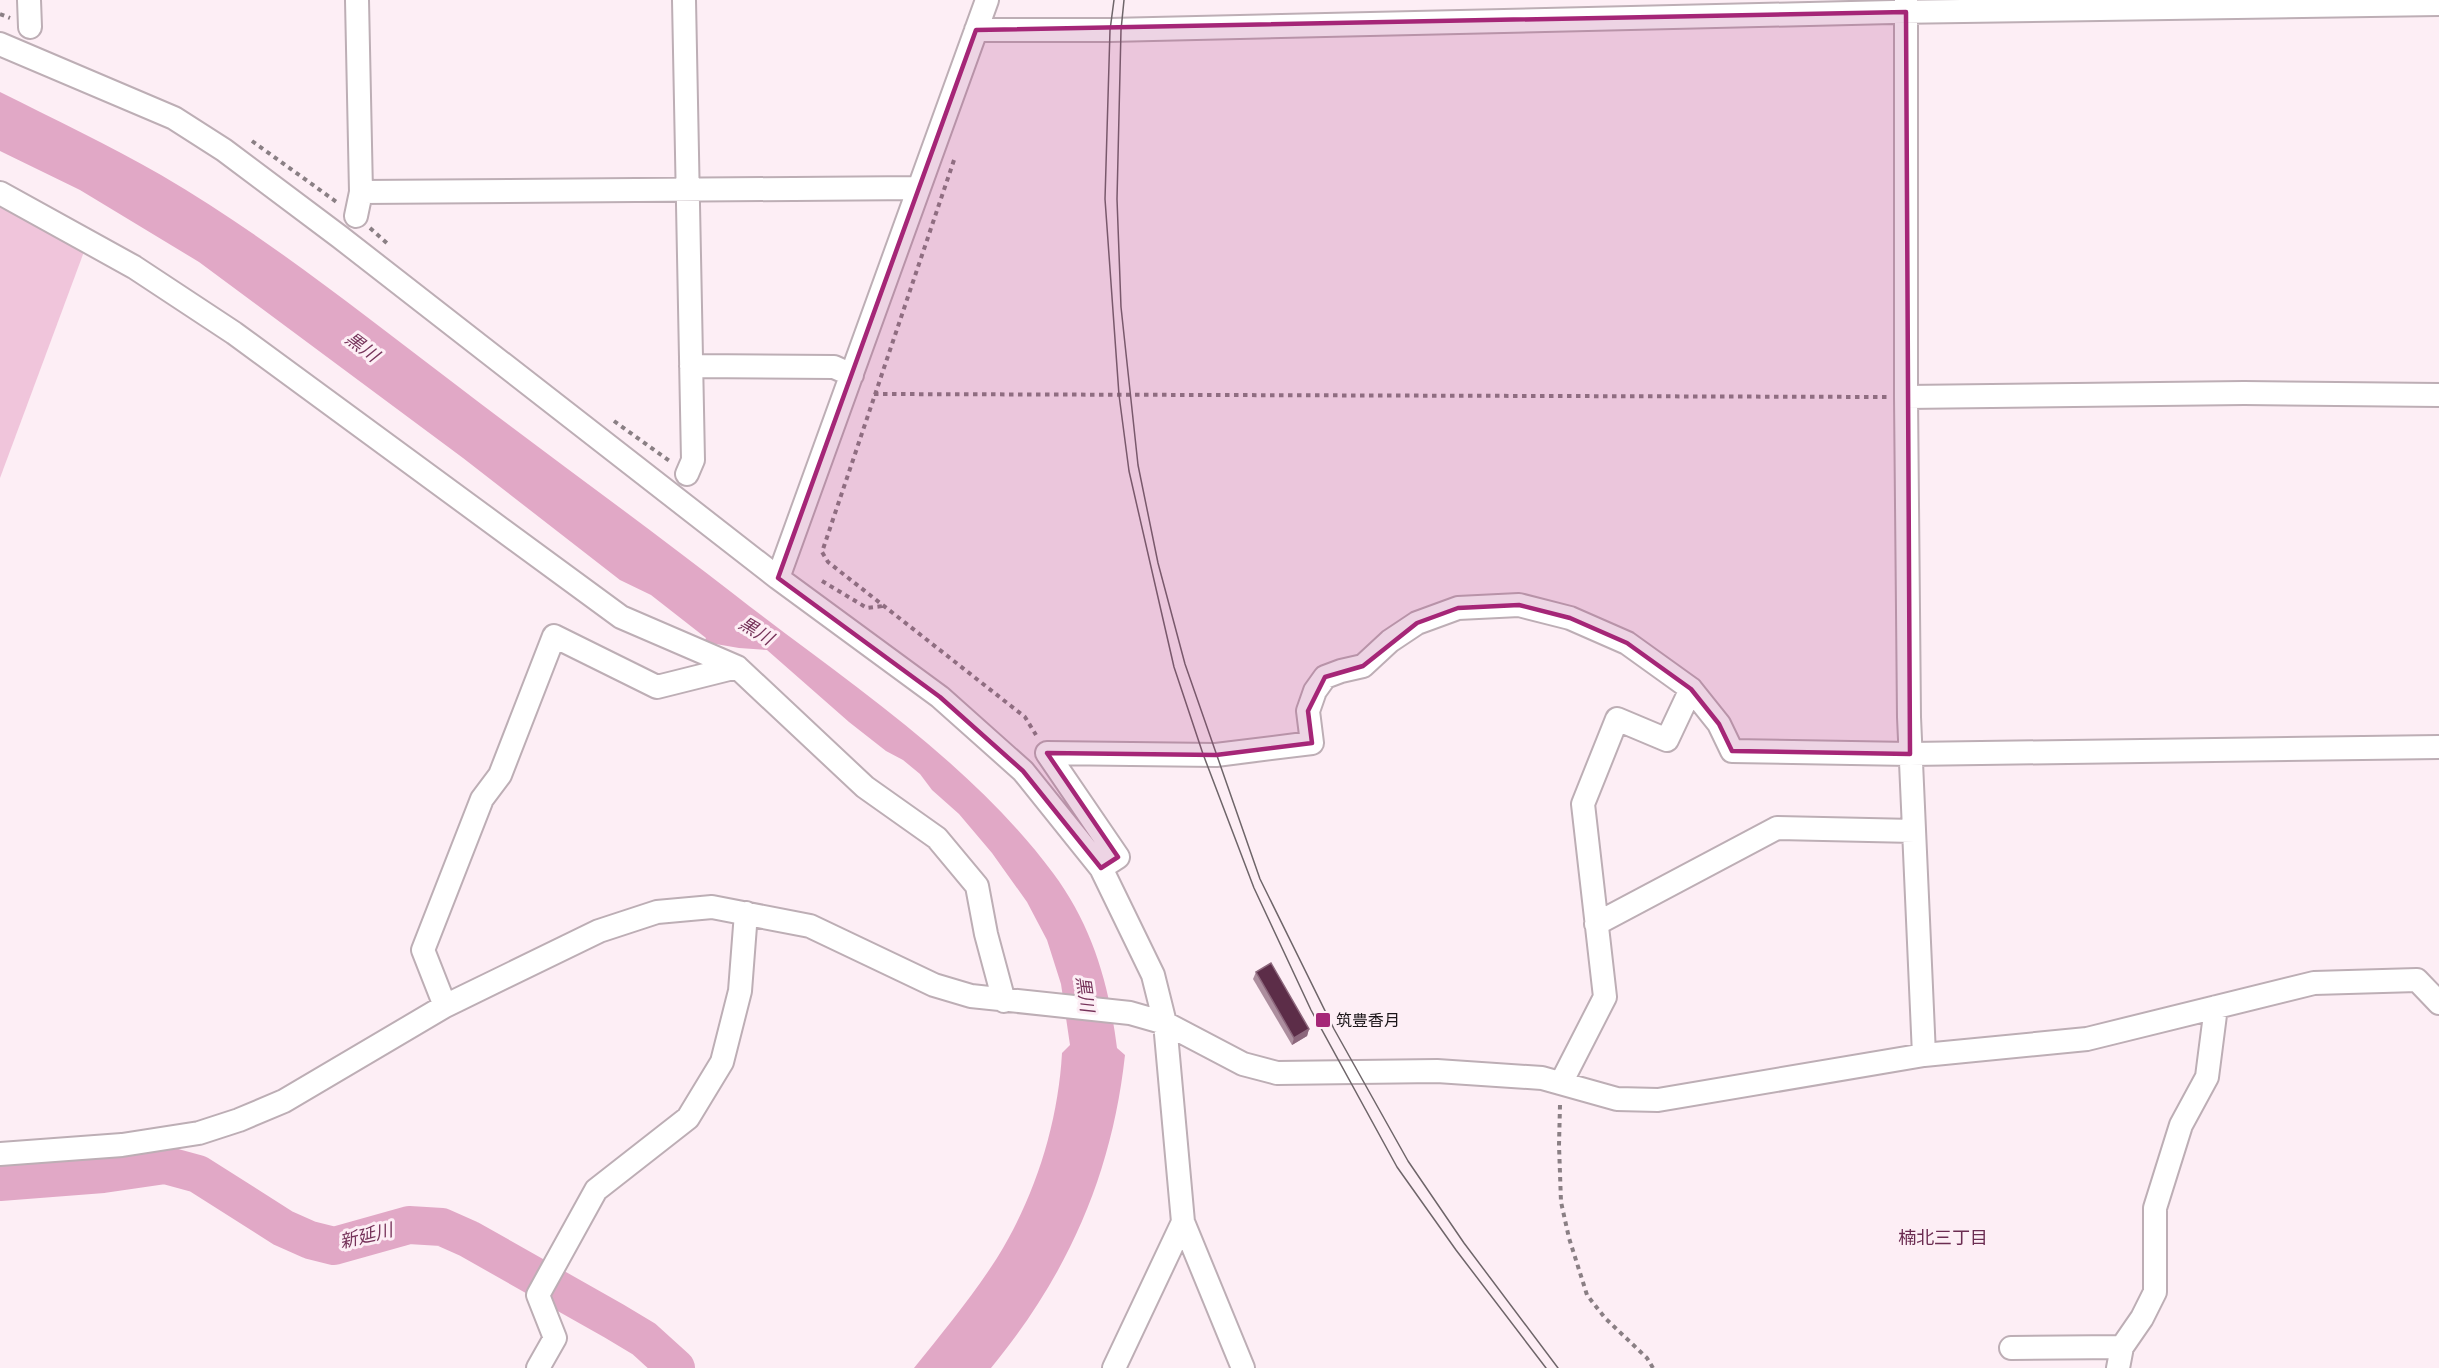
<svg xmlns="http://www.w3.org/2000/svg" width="2439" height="1368" font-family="'Titillium Web','Noto Sans JP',sans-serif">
  <rect width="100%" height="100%" fill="#fdeef5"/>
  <!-- green -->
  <path fill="#f0c5db" d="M0,205L85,249L0,478Z"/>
  <!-- water -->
  <path fill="#e1a8c6" d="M0,92C54,119 109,145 161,175C264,235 357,310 451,381C545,453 641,522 735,595C844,680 970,761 1053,873C1092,925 1109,984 1117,1048L1125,1055C1112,1175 1067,1276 991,1368H914C943,1332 972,1297 997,1258C1035,1197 1058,1124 1062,1053L1070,1045L1061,984L1047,940L1027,902L992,853L959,814L932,790L920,774L903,760L886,751L849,722L767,650L739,648L704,642L706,638L651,595L620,580L463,458L199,262L80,190L0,151Z"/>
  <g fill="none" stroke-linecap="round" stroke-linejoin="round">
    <!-- river -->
    <path stroke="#e1a8c6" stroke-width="38" d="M0,1182L103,1174L165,1165L198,1174L283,1228L310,1240L334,1246L409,1225L442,1227L469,1239L614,1321L644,1339L676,1368"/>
    <!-- minor casing -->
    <g stroke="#bdaeb5" stroke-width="26">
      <path id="minor" d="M29,0L30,27
        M684,0L693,460L687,474
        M1906,0V397L1909,717L1924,1055
        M976,30H1110L1893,12L2439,4
        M0,44L174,118L224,150L340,237L778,578L940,697L1023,771L1101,868L1153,975L1165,1023L1183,1222L1243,1368
        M361,192L919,188
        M0,193L134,267L234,333L621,617L737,667L865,787L937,838L977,886L986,934L1004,1001
        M356,216L361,192L357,0
        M691,366L834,367L852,375
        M1906,397L2244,393L2439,395
        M778,578L987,0
        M1101,868L1118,857L1047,753L1216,755L1312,743L1308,711L1315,691L1325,677L1341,671L1363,666L1390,641L1417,623L1458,608L1519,605L1570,618L1627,643L1691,689L1719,724L1732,751L1910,754L2439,747
        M1596,924L1777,828L1914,831
        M445,1006L423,950L482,799L500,775L554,636L657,687L737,667
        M1561,1083L1605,997L1583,804L1617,719L1667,740L1691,689
        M0,1154L122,1145L199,1133L239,1120L284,1101L445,1006L599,931L657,912L712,907L810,926L934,985L971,996L1130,1013L1165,1023L1243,1064L1277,1073L1437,1071L1542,1078L1617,1099L1658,1100L1924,1055L2087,1039L2314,983L2417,980L2439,1003
        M2011,1348L2122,1347
        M538,1368L555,1338L538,1295L596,1190L688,1118L722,1062L740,991L746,913
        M1114,1368L1183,1222
        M2118,1368L2122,1347L2142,1318L2155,1292V1208L2181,1125L2207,1077L2216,1007"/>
    </g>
    <!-- path -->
    <path stroke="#8a7f84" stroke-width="4" stroke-dasharray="4.5 4.5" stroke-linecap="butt" d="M0,14L10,18
      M252,141L338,203
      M954,160L822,552L828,562L1025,717L1036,735
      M370,228L389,245
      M874,394L1887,397
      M614,421L671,462
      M822,581L867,608L883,606
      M1560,1105L1559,1145L1561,1202L1569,1238L1587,1295L1605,1318L1647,1358L1653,1368"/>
    <!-- minor -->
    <use href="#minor" stroke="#fff" stroke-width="22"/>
    <!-- tram -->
    <path stroke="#6e6569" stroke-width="1.5" d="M1114,0L1110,30L1105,199L1119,395L1129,471L1174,667L1203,754L1254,888L1311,1010L1397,1167L1456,1250L1546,1368
      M1124,0L1121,30L1117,199L1121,307L1138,465L1158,563L1185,664L1260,879L1334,1029L1408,1161L1464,1243L1558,1368"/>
  </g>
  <!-- wall -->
  <path fill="#ac8e9e" d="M1256,972L1309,1029L1307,1036L1292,1045L1253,979Z"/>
  <!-- shaded-wall -->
  <path fill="#8c677c" d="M1309,1029L1307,1036L1292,1045L1294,1038Z"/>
  <!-- building -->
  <path fill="#5c2d48" stroke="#8c677c" stroke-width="1.5" d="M1271,963L1309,1029L1294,1038L1256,972Z"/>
  <!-- marked area -->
  <path fill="#a52677" fill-opacity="0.2" stroke="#a52677" stroke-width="4.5" stroke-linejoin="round" d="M1906,12L1910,754L1732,751L1719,724L1691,689L1627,643L1570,618L1519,605L1458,608L1417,623L1363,666L1325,677L1308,711L1312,743L1216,755L1047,753L1118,857L1101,868L1023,771L940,697L778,578L976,30Z"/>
  <!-- markers -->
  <rect fill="#a52677" stroke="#fdeef5" stroke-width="2" x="1315" y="1012" width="16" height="16" rx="3"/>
  <g text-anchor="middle" stroke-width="6" stroke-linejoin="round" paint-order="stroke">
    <!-- poi labels -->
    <g font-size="16" fill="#1b1518" stroke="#fdeef5" text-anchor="start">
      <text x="1336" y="1026">筑豊香月</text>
    </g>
    <!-- water labels -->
    <g font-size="18" font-style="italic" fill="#76335a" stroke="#fdeef5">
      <text transform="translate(362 347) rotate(37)" y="6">黒川</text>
      <text transform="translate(756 631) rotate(31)" y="6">黒川</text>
      <text transform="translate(1085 994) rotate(82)" y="6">黒川</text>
      <text transform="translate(366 1236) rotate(-14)" y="6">新延川</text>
    </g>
    <!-- neighbourhood labels -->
    <g font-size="18" fill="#6b2c51" stroke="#fdeef5">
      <text x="1943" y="1244">楠北三丁目</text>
    </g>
  </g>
</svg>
